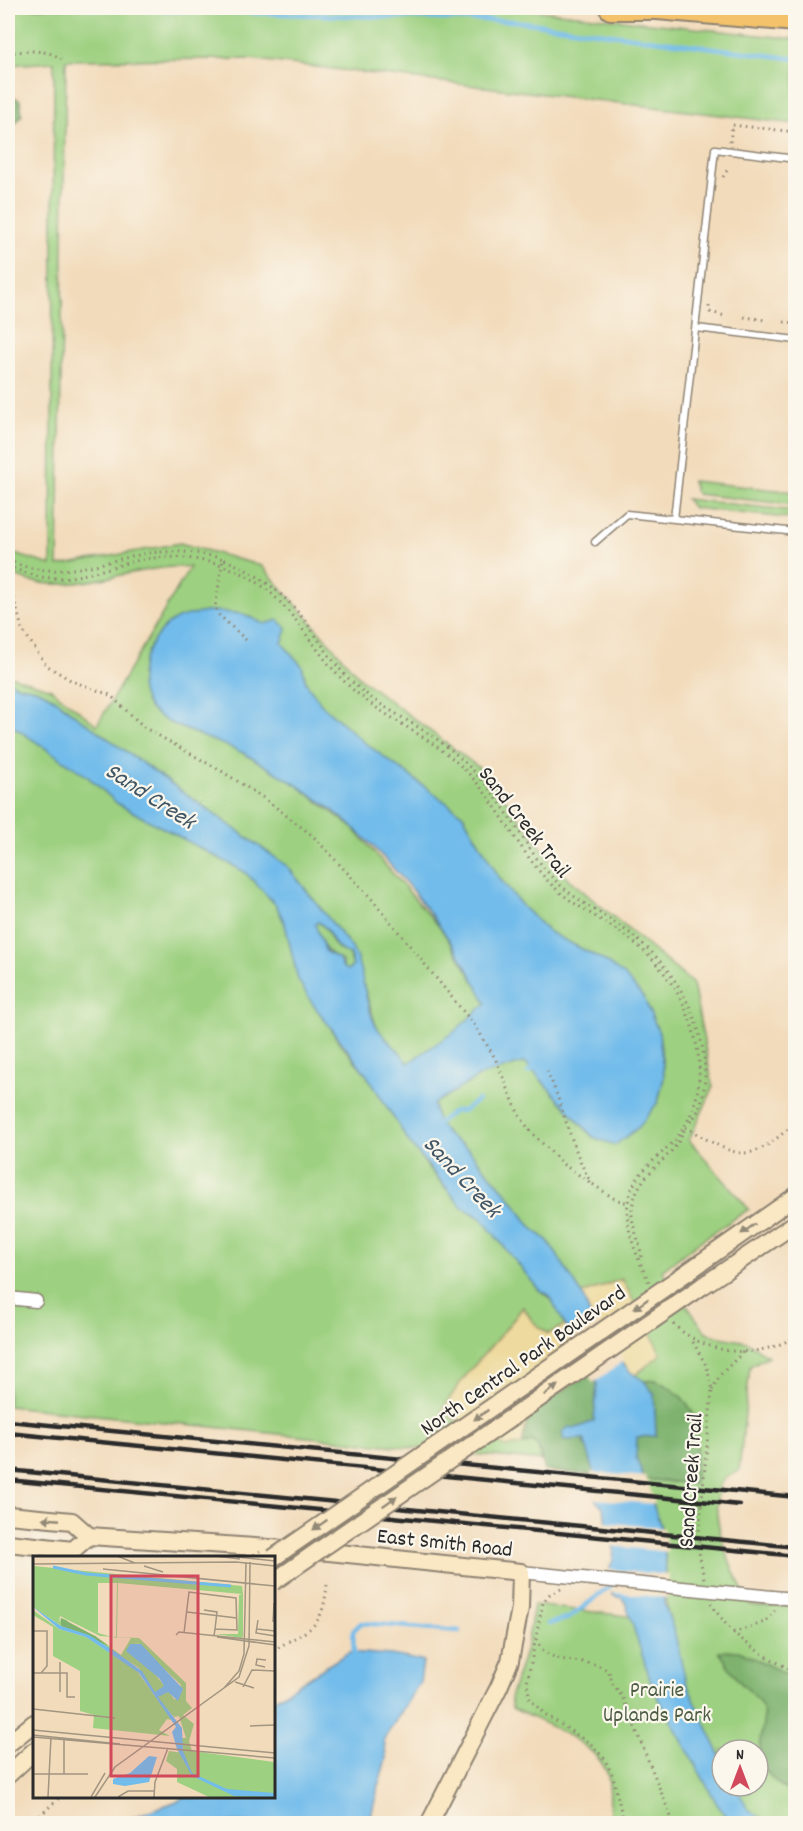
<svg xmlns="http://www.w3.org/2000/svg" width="803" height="1831" font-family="Dekko,sans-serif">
  <rect width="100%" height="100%" fill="#fbf7ec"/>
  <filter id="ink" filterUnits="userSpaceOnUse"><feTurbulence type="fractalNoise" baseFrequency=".0167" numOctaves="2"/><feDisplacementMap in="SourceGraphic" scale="12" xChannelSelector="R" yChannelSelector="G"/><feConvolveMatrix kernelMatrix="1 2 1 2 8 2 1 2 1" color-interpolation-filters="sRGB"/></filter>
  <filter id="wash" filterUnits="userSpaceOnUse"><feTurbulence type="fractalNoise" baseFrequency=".008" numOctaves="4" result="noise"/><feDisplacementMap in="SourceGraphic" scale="24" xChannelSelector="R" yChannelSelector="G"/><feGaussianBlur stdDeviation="1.35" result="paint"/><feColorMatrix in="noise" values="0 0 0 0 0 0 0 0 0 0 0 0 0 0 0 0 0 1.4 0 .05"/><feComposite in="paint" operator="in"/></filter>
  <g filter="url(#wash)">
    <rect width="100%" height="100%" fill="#f2dbbb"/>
    <!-- green -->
    <path fill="#9dd080" stroke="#647e56" stroke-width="1.5" fill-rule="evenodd" d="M8,8H513L795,39V124L249,59L66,60L58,566L180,543L262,566L361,679L486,773L559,871L693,984L713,1088L689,1140L749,1209L696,1244L662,1271L705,1331L715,1336L747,1342L768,1356L750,1366L739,1471C732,1474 723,1477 720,1485C707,1520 734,1575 750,1605C766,1608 779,1605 795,1607V1823H610C609,1808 611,1792 608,1777C601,1743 541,1723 512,1708L510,1698L527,1645L534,1605L670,1621C662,1596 668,1581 665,1556C663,1529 652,1505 644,1479L694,1484L697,1432L656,1380L644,1381L635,1375L645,1368L629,1293L622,1279L582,1294L548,1241L532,1228L509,1196L467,1148L450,1137L438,1123L433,1104L376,1026L352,948L287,866L72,713C61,703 50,694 35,689C24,686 18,688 8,680V675L51,689L97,725L190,567C138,564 84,592 34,582C25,581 16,576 8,573V552L51,565L54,62L8,65ZM212,611L243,614L264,624L302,666L306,683L322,705L361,740L463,815L500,879L523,907L549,932L603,960L659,1033L664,1077L658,1102L593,1137L525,1062L442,930L354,829L290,780L235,748L175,724L177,619ZM722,1750H758V1786H722Z
      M692,481L795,492V505L696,494Z
      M686,499L795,511V519L693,508Z
      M8,717L14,727L87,776L118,804L245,872L262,888L276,905L285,924L292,951L336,1038L366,1074L427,1166L462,1207L481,1218L539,1290C553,1297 559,1311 565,1325L548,1334L532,1321L523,1307C497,1344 463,1372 442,1412L522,1445L532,1441L538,1446L541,1461L8,1406Z
      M318,922C334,931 327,948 349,954L353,966L348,970L343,968L342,961C326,953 318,942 315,924Z"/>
    <!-- forest -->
    <path fill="#7eb26e" stroke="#546e4c" stroke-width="1.5" d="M8,95L20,100L22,115L8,132Z
      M590,1372L597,1384L594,1421L577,1428L591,1456L594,1475L545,1471L538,1446L532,1441L522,1445L528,1413Z
      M656,1380C708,1406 697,1433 694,1484L644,1479L636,1457L637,1437L656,1436L654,1394L644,1381Z
      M719,1651H739L795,1678V1794C771,1783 755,1764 761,1735C763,1724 766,1713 760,1703C756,1695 746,1689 740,1682C732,1673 726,1662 719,1651Z"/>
    <!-- sand -->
    <path fill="#eeda9e" stroke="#8c8264" stroke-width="1.5" d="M622,1279L661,1354L635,1375L629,1371L590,1315L582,1294Z
      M523,1307L532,1321L548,1334L565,1325L590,1372L528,1413L522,1445L506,1447L442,1412C463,1372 497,1343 523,1307Z"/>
    <!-- water -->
    <path fill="#72bceb" stroke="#4e748b" stroke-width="1.5" fill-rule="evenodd" d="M212,611L243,614L264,624L279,620L287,629L282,643L302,666L306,683L322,705L361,740L463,815L500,879L523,907L549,932L603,960L624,975L644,998L659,1033L664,1077L658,1102L639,1127L615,1145L593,1137L525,1062L480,1076L433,1104L438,1123L450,1137L467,1148L509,1196L532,1228L548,1241L582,1294L590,1315L629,1371L644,1381L654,1394L656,1436L637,1437L636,1457L660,1524L665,1555L664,1603L675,1634L686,1682L722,1760V1786H736L747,1808L769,1823H732L717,1804L652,1686L626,1604L622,1598L614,1596L604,1582L613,1560L614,1549L603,1507L596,1501L593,1468L584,1439L564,1440L562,1432L569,1427L577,1428L594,1421L597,1384L549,1295L539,1290L481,1218L462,1207L411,1145L366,1074L312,1003L298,980L285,924L276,905L245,872L118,804L87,776L14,727L8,717V680C18,688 24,686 35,689C50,694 61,703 72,713L287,866L352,948C365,971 363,999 375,1024C382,1038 399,1048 408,1063L455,1031L486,1003C457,943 404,874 355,829C322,799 283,776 245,754C223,742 160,725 148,706C130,678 149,634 176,619C186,614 201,613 212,611ZM318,922C335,931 328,948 350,954L353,966L348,970L343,968L338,958L326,952L315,924Z
      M349,1652L391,1655L423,1661L420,1682L384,1739L386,1758L369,1823H117L180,1800L183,1797L273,1796V1700Z"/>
    <!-- pier -->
    <path fill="#f2dbbb" d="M595,1316L625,1360L593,1383L567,1336Z
      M591,1472L646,1477L655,1504L593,1499Z
      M604,1522L663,1528L668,1552L610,1546Z
      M606,1569L669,1575L668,1598L608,1592L601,1582Z"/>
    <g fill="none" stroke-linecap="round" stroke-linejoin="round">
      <!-- stream -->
      <path stroke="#72bceb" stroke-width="4.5" d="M90,8L514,21L796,59
        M528,1072L536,1067
        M436,1125L454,1111H463L478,1100
        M548,1624L569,1618L613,1584
        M354,1656L353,1631L361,1623L459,1631"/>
    </g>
  </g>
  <g filter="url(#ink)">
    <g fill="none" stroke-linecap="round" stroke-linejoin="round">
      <!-- lane casing -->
      <g stroke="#8e8373" stroke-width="9">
        <path id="lane" d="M696,328L796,340
          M674,519L715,149L796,159
          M595,542L627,514L796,532"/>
      </g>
      <!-- street casing -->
      <g stroke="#8e8373" stroke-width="15">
        <path id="street" d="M8,1298L36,1301
          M521,1572L572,1577
          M772,1597L796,1599"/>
      </g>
      <!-- secondary casing -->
      <g stroke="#8e8373" stroke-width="20">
        <path id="secondary" d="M689,1271L796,1196
          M701,1287L796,1223
          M8,1515L72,1521L89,1536L329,1552L521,1572L520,1608L510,1661L499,1687L429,1824
          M8,1543L73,1550L89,1536
          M8,1744L34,1723
          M8,1775L34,1751"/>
      </g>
      <!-- highway casing -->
      <g stroke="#8e8373" stroke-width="26">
        <path id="highway" d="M611,8H657L796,20"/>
      </g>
      <!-- path -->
      <path stroke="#8e8373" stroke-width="3" stroke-dasharray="1.5 4.5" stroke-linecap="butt" d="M8,53C25,51 46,48 61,59
        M730,142L732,125L796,132
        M723,177L728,169
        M709,306L710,312L725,316
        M744,317L765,320
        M784,322L796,323
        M8,560C56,583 101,561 149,553C174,550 200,552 223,559
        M8,566C18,570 30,575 41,577C75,582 107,567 140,560C171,554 202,558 232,569C289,591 306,645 347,684C383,719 431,735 466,771C501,806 519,854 555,888C577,908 604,920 628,938C661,962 686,998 695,1038C705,1078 698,1118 668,1147C650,1164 632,1177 628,1203C624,1229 638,1259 649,1282
        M8,575L22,629L46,665L72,681L110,695L145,728L223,772L265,799L313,836L370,897L476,1027L495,1058L519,1115L531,1132L564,1165L615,1199L628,1203
        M246,640L219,615L215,608L223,559C257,573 283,592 305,621C321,642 333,664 352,682C385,713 428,727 460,758C477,773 492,791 505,810C522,835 535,861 558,883C577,901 600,912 621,927C669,959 703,1013 705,1071C705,1089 702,1113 687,1125
        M547,1071C564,1107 571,1148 591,1183
        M685,1127C738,1157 748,1168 796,1121
        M641,1257C641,1241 631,1228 632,1211C635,1170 672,1164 684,1130
        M673,1324C707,1355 756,1361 796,1336
        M693,1342L707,1367L712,1390L699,1532V1552L704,1579
        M712,1390L720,1375L743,1352
        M561,1589L550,1594L543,1602L527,1683L530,1700L546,1715L591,1744L604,1758L613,1776L624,1824
        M711,1603C731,1638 760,1654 796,1672
        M733,1633L765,1622L776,1609
        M536,1639C549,1671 587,1653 609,1672L613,1684L623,1698L674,1824
        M273,1651C308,1627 322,1634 327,1585
        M31,1824L61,1796"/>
      <!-- lane -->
      <use href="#lane" stroke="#fff" stroke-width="6"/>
      <!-- street -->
      <use href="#street" stroke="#fff" stroke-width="12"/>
      <!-- secondary -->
      <use href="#secondary" stroke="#fae7c3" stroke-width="16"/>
      <!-- highway -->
      <use href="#highway" stroke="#f3c26a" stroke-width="22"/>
      <!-- rail -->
      <path stroke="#2b2b2b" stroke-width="4.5" d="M8,1421L796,1497
        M8,1433L740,1505
        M8,1470L796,1547
        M8,1480L796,1556"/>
      <!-- street-bridge casing -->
      <g stroke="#8e8373" stroke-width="15" stroke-linecap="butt">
        <path id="street-bridge" d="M572,1577L772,1597"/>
      </g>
      <!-- secondary-bridge casing -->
      <g stroke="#8e8373" stroke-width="20" stroke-linecap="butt">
        <path id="secondary-bridge" d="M273,1558L689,1271
          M273,1582L701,1287"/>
      </g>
      <!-- path-bridge -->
      <path stroke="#8e8373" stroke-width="3" stroke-dasharray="1.5 4.5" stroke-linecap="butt" d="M249,1558L260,1551"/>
      <!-- street-bridge -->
      <use href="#street-bridge" stroke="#fff" stroke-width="12"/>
      <!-- secondary-bridge -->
      <use href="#secondary-bridge" stroke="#fae7c3" stroke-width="16"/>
    </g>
    <!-- one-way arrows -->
    <defs><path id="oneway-solid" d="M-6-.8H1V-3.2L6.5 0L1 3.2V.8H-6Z" transform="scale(1.5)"/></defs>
    <g fill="#928977">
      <use href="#oneway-solid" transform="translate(748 1229) rotate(145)"/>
      <use href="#oneway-solid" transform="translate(641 1304) rotate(145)"/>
      <use href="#oneway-solid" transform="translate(551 1390) rotate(-35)"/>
      <use href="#oneway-solid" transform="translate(481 1415) rotate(145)"/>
      <use href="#oneway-solid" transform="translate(390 1501) rotate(-35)"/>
      <use href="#oneway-solid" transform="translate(51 1519) rotate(-175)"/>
      <use href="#oneway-solid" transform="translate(320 1525) rotate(145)"/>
    </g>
  </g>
  <g text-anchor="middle" stroke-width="4.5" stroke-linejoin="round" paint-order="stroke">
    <!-- street labels -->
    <g font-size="22" fill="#2b2b2b" stroke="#fbf7ec">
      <text transform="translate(526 821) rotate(52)" y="8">Sand Creek Trail</text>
      <text transform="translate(522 1359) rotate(-35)" y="8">North Central Park Boulevard</text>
      <text transform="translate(689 1480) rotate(-86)" y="8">Sand Creek Trail</text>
      <text transform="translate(445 1541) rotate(6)" y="8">East Smith Road</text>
    </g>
    <!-- park labels -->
    <g font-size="22" fill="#4d5d44" stroke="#fbf7ec">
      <text x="657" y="1696">Prairie<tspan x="657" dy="25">Uplands Park</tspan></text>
    </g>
    <!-- water labels -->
    <g font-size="24" font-style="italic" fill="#405665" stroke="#fbf7ec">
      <text transform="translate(151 795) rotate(33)" y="8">Sand Creek</text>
      <text transform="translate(463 1176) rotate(47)" y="8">Sand Creek</text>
    </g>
  </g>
  <!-- overview -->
  <g transform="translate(33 1556)">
    <rect width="242" height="242" fill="#f2dbbb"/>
    <path d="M0,10L209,30L210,38V80L209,82L183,78H205L206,39L209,38L85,27L84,81L106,82L153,127V145L159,152L150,159L161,168L156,185L159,195L241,206V241H176L144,226V213L133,205L136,195L150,197L148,182H153L146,160L141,161L125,143L106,112L59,82L28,70L0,51ZM65,27H84L83,82L65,77ZM27,60L67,80L98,82L88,99L62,80L38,70L34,64L28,62L26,67ZM104,87L148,129L142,144L116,110L103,102ZM0,54L26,73L53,81L104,115L139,164L134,163L126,174L137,180L60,172L61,159L47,155V115L20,100V71L0,59Z" fill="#9dd080" fill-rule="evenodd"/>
    <path d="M28,62L62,80L76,90L28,70Z" fill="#7eb26e"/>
    <path d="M0,51L28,70L56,79L84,97L109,115L122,136L131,130L126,122L93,95L97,88H108L150,133L145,145L135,136L125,141L149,172L150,195L159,217L194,233L241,237V241L201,240L159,220L144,193L139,176L143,171L106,117L53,81L26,73ZM116,200L124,201L116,226L92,230L80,228V223L97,217Z" fill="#72bceb"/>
    <path fill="none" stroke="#72bceb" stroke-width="3" d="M20,11L53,18L198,30"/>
    <path fill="none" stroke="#a29581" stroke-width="1.5" d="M84,0L102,7M182,0L207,3M204,1L242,5M0,8L203,6L242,10M111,10L130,16M70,13L242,30M171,54L184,56L182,73M154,56L204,62M225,64L223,77L242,80M240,66L241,47M224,73L242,75M0,75H14V110L8,117M151,77L156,36L203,42L204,74L182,73L181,80M143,79L146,76L242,86M184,81L242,89M27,106V136M232,111L223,109L224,103L233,104M0,117H34V141H42M202,126L221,132M210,131L219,114L242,115M191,132L206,115L211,98L213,6M0,153L82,162M217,170L242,169M0,174L242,197M0,179L87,188M0,181L242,202M31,184V218M0,218H55M15,241L18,181M58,241L72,217M62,241L82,211L206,121L216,90L217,6M85,241L95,235H121M121,241L122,226L135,192"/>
    <path fill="#d1495b" fill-opacity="0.15" stroke="#d1495b" stroke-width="3" d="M78,20H165V220H78Z"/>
    <rect width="242" height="242" fill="none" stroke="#2b2b2b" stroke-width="3"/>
  </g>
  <!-- margin -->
  <rect width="803" height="1831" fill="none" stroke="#fbf7ec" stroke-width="30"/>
  <!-- north arrow -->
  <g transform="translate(740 1768)"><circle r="28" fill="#fbf7ec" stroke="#a8a59f" stroke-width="1.5"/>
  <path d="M0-4.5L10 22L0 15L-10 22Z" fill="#d1495b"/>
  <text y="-9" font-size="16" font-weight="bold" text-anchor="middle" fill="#2b2b2b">N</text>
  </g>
</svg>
